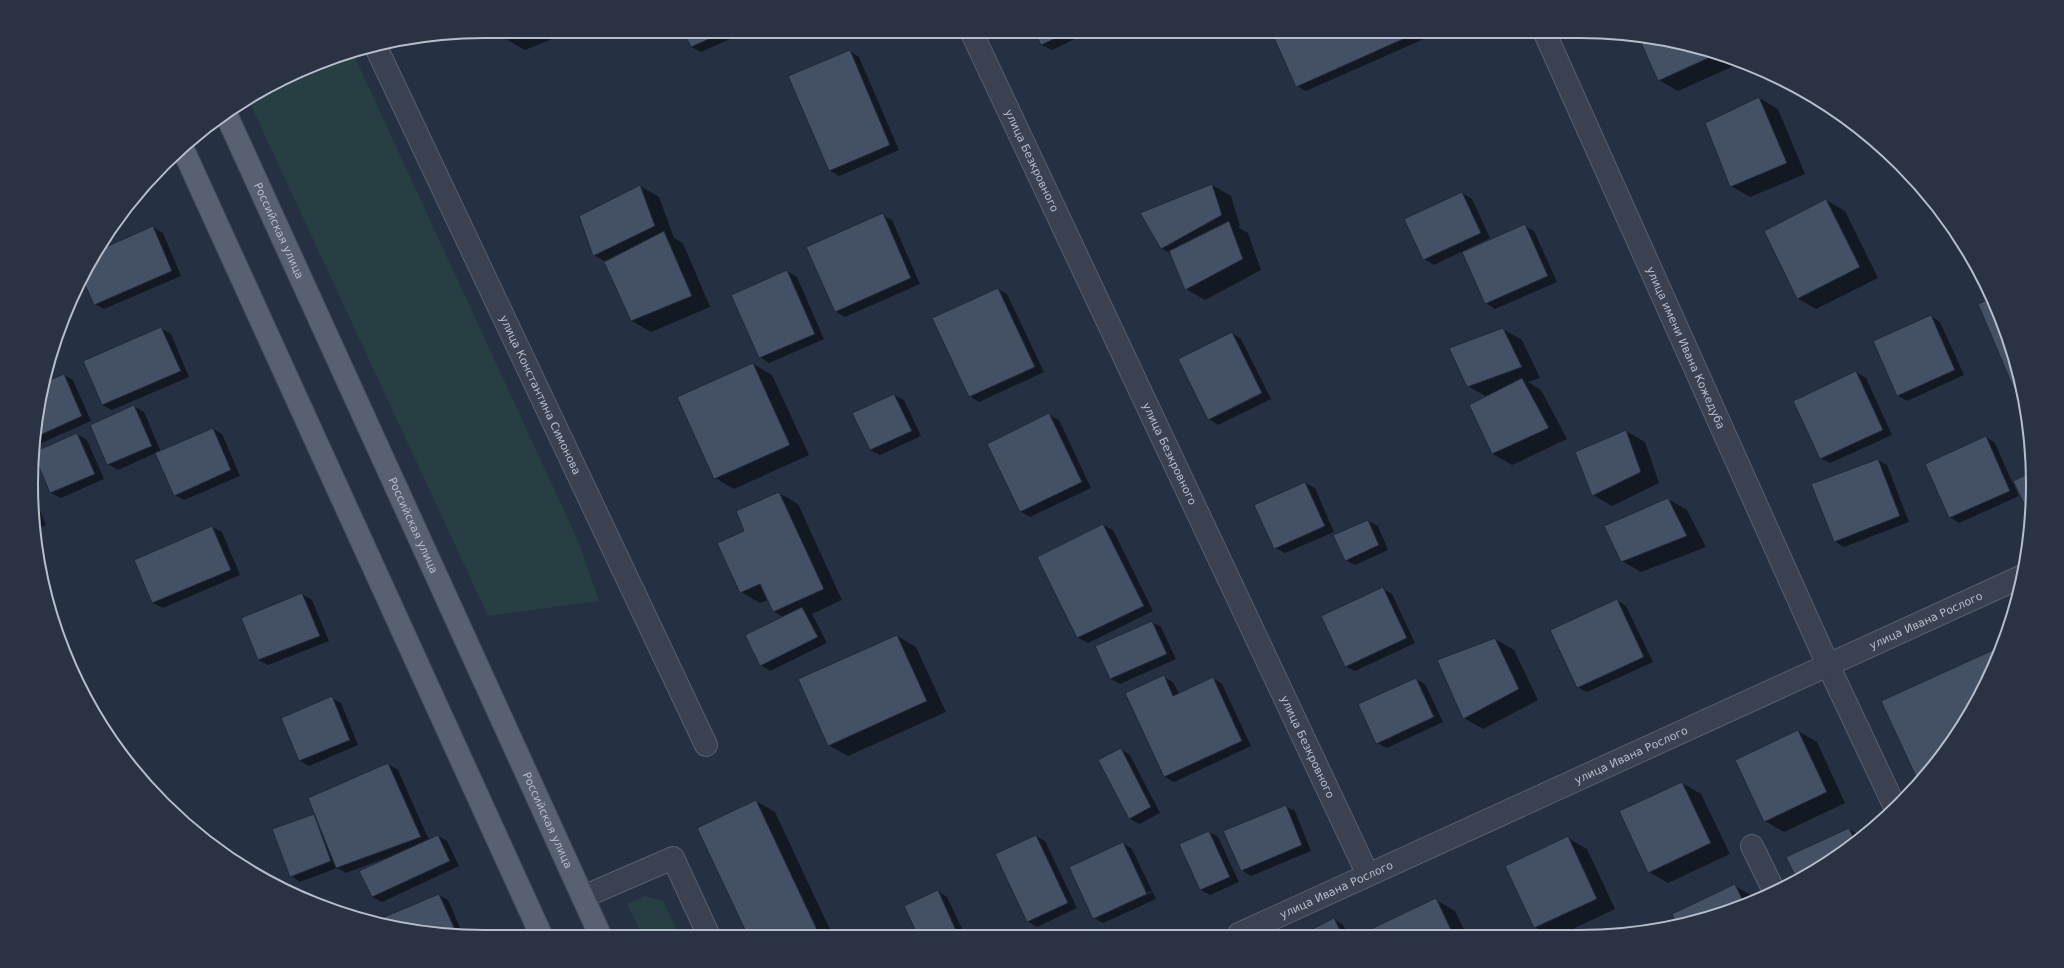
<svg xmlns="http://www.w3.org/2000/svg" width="2064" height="968" font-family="'DejaVu Sans',sans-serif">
  <rect width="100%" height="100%" fill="#253042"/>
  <!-- green -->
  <path fill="#273e43" d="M352,51L579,543L599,601L488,616L248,99L257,92L338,55Z
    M645,896L663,901L680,936H643L627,904Z"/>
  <!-- shadow -->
  <path fill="#0007" fill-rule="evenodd" d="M502,31H572L525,50L506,39Z
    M684,31H748L701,52L691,47Z
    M1036,31H1091L1052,50L1042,45Z
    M1272,31H1442L1306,91L1297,86Z
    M1643,37L1668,40L1731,59L1734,66L1678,91L1659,80L1640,38Z
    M850,51L859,57L899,150L839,176L830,170Z
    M1759,98L1778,109L1805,174L1750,197L1731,186Z
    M1212,185L1231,196L1240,226L1238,227L1248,233L1261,270L1205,300L1186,289L1171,254L1161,248Z
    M640,186L659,197L674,238L683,243L710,307L651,332L632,321L606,262L594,255Z
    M1462,193L1472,199L1490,238L1467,249L1468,251L1525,226L1534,231L1557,282L1495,309L1486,303L1463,251L1434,265L1424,259Z
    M1826,200L1845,211L1878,278L1816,309L1797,298Z
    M882,215L892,220L920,284L845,317L835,311Z
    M153,227L163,233L181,276L104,309L94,304L83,277L95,252Z
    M787,271L797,277L824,339L769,363L760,357Z
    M998,289L1007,294L1044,372L979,402L970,396Z
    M1992,299L1998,310L2024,395L2025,404L2020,401Z
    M1931,316L1940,322L1964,375L1907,401L1897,395Z
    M161,328L171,334L189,377L112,410L102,405Z
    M1503,329L1522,340L1540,378L1528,382L1541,390L1567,439L1512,465L1493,454L1470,406L1487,397L1468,386Z
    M1232,333L1241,339L1271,399L1218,425L1209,419Z
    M753,364L772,375L809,455L734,489L715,478Z
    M1856,372L1866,378L1892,435L1830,463L1820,458Z
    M64,375L73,380L91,421L35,446L40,396L43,384Z
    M894,395L904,400L921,436L880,455L870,450Z
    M134,406L144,412L161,452L213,429L222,434L240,476L184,500L175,495L156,453L118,470L108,464Z
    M1049,415L1059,420L1091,488L1030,517L1020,511Z
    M1626,431L1645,442L1659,483L1612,506L1593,495Z
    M77,434L87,440L104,479L61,498L51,493L34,453Z
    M1986,437L1995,443L2012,482L2032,473L2033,484L2030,514L2014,482L2013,483L2019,496L1959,523L1950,517Z
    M1878,460L1887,465L1909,522L1844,547L1834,541Z
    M1305,483L1315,488L1334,532L1285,553L1275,548Z
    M31,489L46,525L34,530Z
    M779,493L798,504L842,600L812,614L827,643L770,671L761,665L783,617L774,612L768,600L760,603L741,592L746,532Z
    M1668,499L1687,510L1706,547L1641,572L1622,561Z
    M1368,521L1378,526L1388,550L1355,565L1345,560Z
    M1103,525L1113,530L1153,611L1088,643L1078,638L1038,558Z
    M212,527L222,532L240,575L163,608L153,603L135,560Z
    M1383,589L1392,594L1415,643L1355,671L1345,666Z
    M302,594L312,600L329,641L268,665L259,660Z
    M1617,600L1626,606L1653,662L1587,692L1577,687Z
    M1152,622L1161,627L1176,659L1120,684L1111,679L1096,647Z
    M897,636L916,647L946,712L848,756L828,745Z
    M1495,639L1514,650L1538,700L1483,729L1464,718Z
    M1164,677L1173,682L1179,694L1213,678L1222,684L1251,746L1174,782L1165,777Z
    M1416,679L1425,684L1443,722L1387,748L1377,743Z
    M331,698L341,703L358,745L309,766L300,761Z
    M1798,731L1817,742L1845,803L1784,832L1765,821Z
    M1121,749L1130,755L1160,813L1139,824L1129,818Z
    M388,764L398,770L429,840L438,836L447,841L459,866L382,902L372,897L386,858L346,873L337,868L300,882L291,876L273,830L316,814Z
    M1682,783L1701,794L1730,854L1668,883L1649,872Z
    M756,801L775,812L833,936H749L698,828Z
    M1285,806L1295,811L1311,851L1251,876L1241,870Z
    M1849,829L1863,837L1856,843L1797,877Z
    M1209,832L1218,837L1239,882L1210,895L1201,890Z
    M1036,836L1045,841L1077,908L1037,927L1027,921Z
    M1568,838L1587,849L1615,909L1564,933H1545L1535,927Z
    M1123,843L1132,849L1156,899L1103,923L1094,918ZM1151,891L1152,892L1098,917V915Z
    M1735,886L1754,897L1756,901L1677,923L1673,915Z
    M938,891L947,897L965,935L919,936Z
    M439,895L448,900L463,935L395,928L380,924L378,920Z
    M1436,900L1455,911L1466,934H1377Z
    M1334,919L1343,925L1348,934H1305Z"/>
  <!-- building -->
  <path fill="#445064" stroke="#202939" d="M501,31H526L505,40Z
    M683,31H727L691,47Z
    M1034,31H1071L1041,45Z
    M1271,31H1421L1296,87Z
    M1641,37L1668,40L1715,55L1658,81L1639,38Z
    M850,50L890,145L829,171L788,76Z
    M1759,97L1787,163L1730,187L1705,123Z
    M1212,184L1222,215L1161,249L1140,213Z
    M640,185L655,226L593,256L579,216Z
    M1462,192L1481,233L1423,260L1404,219Z
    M1826,199L1860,267L1797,299L1764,231Z
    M883,213L911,278L835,312L806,247Z
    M1229,221L1243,259L1185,290L1169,251Z
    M1525,224L1548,276L1485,304L1462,252Z
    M153,226L172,271L94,305L82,278L97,251Z
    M664,231L692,296L631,321L604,262Z
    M787,270L815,334L759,358L731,295Z
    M998,288L1035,367L969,397L932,318Z
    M1992,298L1998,310L2024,395L2025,399L2019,401L1978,304Z
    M1931,315L1955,370L1897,396L1873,341Z
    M161,327L181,371L102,405L83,361Z
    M1503,328L1522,367L1467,387L1449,348Z
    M1232,332L1262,393L1208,420L1178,359Z
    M753,363L790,445L714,479L677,397Z
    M1856,371L1883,430L1820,459L1793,401Z
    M64,374L82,416L36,437L40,396L43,383Z
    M1522,378L1549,428L1492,454L1469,405Z
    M894,394L912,431L870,450L852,413Z
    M134,405L152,446L107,465L90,425Z
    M1049,413L1082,482L1020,512L987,444Z
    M213,428L231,470L174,496L155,453Z
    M1626,430L1641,472L1592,496L1575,452Z
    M77,433L95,474L50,493L34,455V452Z
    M1986,436L2010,491L1949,518L1925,464Z
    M1878,459L1900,516L1834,542L1811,484Z
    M2032,472L2033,484L2030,516L2013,481Z
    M1305,482L1325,526L1274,549L1254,505Z
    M779,492L824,589L773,612L760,584L740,593L717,543L744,531L736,511Z
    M1668,498L1687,536L1621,562L1604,526Z
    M33,508L37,519L33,521Z
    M1368,520L1379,545L1345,561L1333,535Z
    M1103,524L1144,606L1077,638L1037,557Z
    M212,526L231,570L152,603L134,560Z
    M1383,587L1407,638L1345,667L1321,616Z
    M302,593L320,636L258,660L241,618Z
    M1617,599L1644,657L1577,688L1550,630Z
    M802,607L818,637L760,666L745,635Z
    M1152,621L1167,654L1110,679L1095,646Z
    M897,635L927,701L828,746L798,679Z
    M1495,638L1519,689L1463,719L1437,660Z
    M2002,646L1999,657L1940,760L1918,781L1881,701Z
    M1164,675L1173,696L1213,677L1242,741L1164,777L1125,693Z
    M1416,678L1434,717L1376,744L1358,704Z
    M332,696L350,740L299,761L281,718Z
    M1798,730L1827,792L1764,822L1735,760Z
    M1121,748L1151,807L1129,819L1098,760Z
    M388,763L421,837L336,868L308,798Z
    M1682,782L1711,843L1648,873L1619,811Z
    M756,800L820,936H748L697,828Z
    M1286,805L1302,845L1241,871L1223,831Z
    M314,814L331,861L290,877L272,829Z
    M1849,828L1856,843L1796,878L1786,857Z
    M1209,831L1230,877L1200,890L1179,844Z
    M438,835L450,861L372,897L359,871Z
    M1036,835L1068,903L1027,922L995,854Z
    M1568,836L1597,899L1534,928L1505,866Z
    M1123,842L1147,894L1093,919L1069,867Z
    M1735,884L1745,905L1676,923L1672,914Z
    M938,890L958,935L918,936L904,906Z
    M439,894L457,934L395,928L379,923L377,920Z
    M1436,898L1453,934H1376L1373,928Z
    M1334,918L1342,934H1303Z"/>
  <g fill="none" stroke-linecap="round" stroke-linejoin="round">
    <!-- minor casing -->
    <g stroke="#57606f" stroke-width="24">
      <g id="minor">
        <path id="s1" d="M971,31L1368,875"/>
        <path id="s2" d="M1544,31L1828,665L1894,805"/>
        <path id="s3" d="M375,45L706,745"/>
        <path d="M1752,846L1774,891"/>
        <path d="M583,897L673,858L709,936"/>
        <path id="s4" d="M1239,934L2023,576"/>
      </g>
    </g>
    <!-- major casing -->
    <g stroke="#434b5b" stroke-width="24">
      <g id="major">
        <path id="s5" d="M226,114L601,937"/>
        <path d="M182,147L542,937"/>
      </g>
    </g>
    <!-- minor -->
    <use href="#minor" stroke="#3a4252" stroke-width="22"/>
    <!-- major -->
    <use href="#major" stroke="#586171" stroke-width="22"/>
  </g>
  <g text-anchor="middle" stroke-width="4" stroke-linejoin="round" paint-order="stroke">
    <!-- street labels -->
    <g font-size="11" fill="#b6becc" stroke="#1e2737">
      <text dy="4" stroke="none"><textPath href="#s1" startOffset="143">улица Безкровного</textPath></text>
      <text dy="4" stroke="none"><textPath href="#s5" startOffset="128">Российская улица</textPath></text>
      <text dy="4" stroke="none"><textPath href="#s2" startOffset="347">улица имени Ивана Кожедуба</textPath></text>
      <text dy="4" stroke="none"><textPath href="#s3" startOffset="387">улица Константина Симонова</textPath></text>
      <text dy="4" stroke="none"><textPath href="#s1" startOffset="467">улица Безкровного</textPath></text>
      <text dy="4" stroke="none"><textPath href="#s5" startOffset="452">Российская улица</textPath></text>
      <text dy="4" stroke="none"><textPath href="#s4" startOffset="755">улица Ивана Рослого</textPath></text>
      <text dy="4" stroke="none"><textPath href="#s1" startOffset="791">улица Безкровного</textPath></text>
      <text dy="4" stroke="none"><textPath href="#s4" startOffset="431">улица Ивана Рослого</textPath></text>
      <text dy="4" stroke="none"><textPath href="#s5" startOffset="776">Российская улица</textPath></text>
      <text dy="4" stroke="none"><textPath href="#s4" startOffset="107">улица Ивана Рослого</textPath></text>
    </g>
  </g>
  <!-- crop -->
  <path d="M0 0H2064V968H0ZM484 38H1580A446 446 0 0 1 2026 484V484A446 446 0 0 1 1580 930H484A446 446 0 0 1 38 484V484A446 446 0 0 1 484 38Z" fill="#2a3343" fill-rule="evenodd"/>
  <path fill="none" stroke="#b6becc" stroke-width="2" d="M484 38H1580A446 446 0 0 1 2026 484V484A446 446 0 0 1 1580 930H484A446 446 0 0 1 38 484V484A446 446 0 0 1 484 38Z"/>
</svg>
